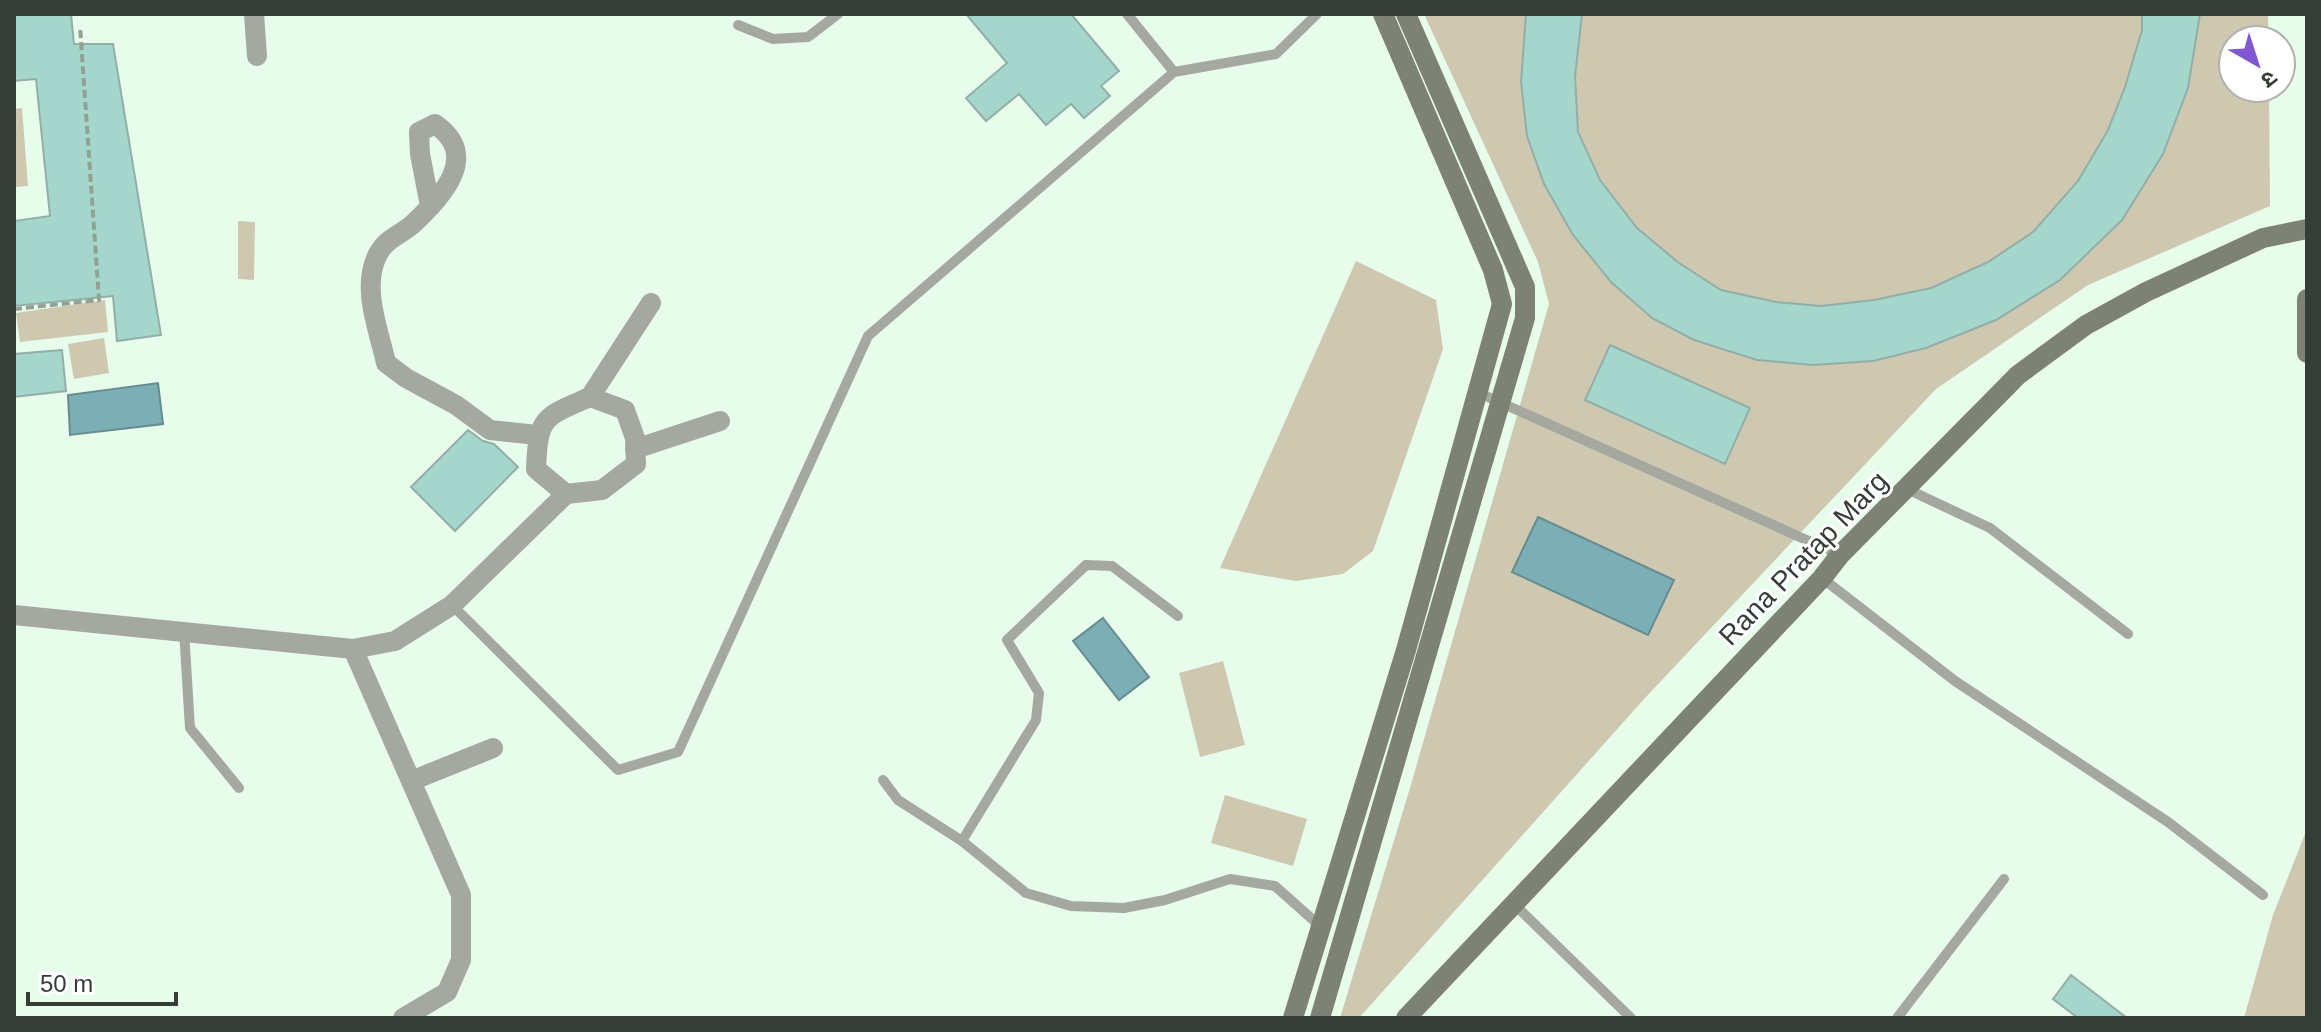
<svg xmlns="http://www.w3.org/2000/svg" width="2321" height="1032" font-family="Helvetica,'Noto Sans Devanagari',sans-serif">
  <rect width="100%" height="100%" fill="#e7fceb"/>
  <!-- green -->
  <path fill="#cfc8b0" d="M1424,14H2268L2269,40H2233V88H2269L2270,206L2088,285L1936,389L1645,698L1359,1018H1340L1410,788L1549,304L1538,262Z
    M22,108L28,186L14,187V109Z
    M238,221L255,222L254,280L238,279Z
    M1356,261L1436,300L1443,349L1373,551L1343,574L1296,581L1220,568Z
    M105,300L108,332L20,342L16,313Z
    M104,338L109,373L74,379L68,344Z
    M1223,661L1245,745L1200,757L1179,673Z
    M1225,795L1307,819L1293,866L1211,843Z
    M2307,829V1018H2244L2273,915Z"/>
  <!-- water -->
  <path fill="#7caeb6" stroke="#668c90" stroke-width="2" d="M158,383L163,424L70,435L68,395Z
    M1538,517L1674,580L1648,635L1512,572Z
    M1103,618L1149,677L1119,700L1073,641Z"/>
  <!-- building -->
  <path fill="#a4d6cb" stroke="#93aea8" stroke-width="2" d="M14,14H71L74,44H113L161,335L117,341L113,296L14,306V221L50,216L36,79L14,81Z
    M966,14H1071L1119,71L1101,86L1110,96L1084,118L1071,104L1046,125L1019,94L986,121L966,98L1007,63Z
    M1526,14H1582L1575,77L1578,132L1600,180L1637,228L1679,263L1721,290L1776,302L1821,306L1874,300L1931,288L1988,262L2033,232L2078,181L2108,130L2125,87L2142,30V14H2200L2188,88L2163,154L2122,220L2060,280L1996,320L1926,348L1873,361L1813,365L1757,360L1694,340L1652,318L1611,282L1573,235L1544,184L1527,136L1521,82Z
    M1610,345L1750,408L1725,464L1585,400Z
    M62,350L66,391L14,397V354Z
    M468,430L483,441L494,444L518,467L455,531L411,487Z
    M2071,975L2127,1018H2078L2053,999Z"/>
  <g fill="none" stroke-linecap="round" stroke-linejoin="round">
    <!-- path -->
    <path stroke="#92a195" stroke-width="4" stroke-dasharray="8 4" stroke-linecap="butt" d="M14,309L99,300L80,26"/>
    <!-- lane -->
    <path stroke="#a4a89e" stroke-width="10" d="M1127,14L1174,72
      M738,25L773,39L808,37L838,14
      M1477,392L1840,555
      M1907,489L1990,528L2128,634
      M1822,578L1955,681L2168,822L2263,895
      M452,605L618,770L678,752L868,336L1174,72L1276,54L1317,14
      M184,631L190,728L239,788
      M883,780L898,800L962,841L1026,893L1071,906L1124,908L1165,900L1230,879L1275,886L1321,927
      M962,841L1036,720L1039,693L1007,640L1086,565L1112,566L1178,616
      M1514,904L1631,1018
      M1897,1018L2004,879"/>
    <!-- street -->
    <path stroke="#a4a89e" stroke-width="20" d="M254,14L257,56
      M430,206L420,154L419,132L435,124C481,156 442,196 414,223C399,237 383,238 375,261C363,292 379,331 386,363L406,378L456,405L490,430L537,435
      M590,397L651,303
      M635,449L720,421
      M14,615L353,649L395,641L452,605L566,494L602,490L636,464L635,438L625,410L590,397C544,417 538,416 536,469L566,494
      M353,649L461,895V960L447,992L403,1018
      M411,781L493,748"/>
    <!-- secondary -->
    <path stroke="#7e8274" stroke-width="20" d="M2307,299V353
      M1293,1018L1406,650L1502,304L1493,270L1383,14
      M1320,1018L1525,318V287L1406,14
      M1406,1018L1822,578L1840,555L2018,375L2086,325L2146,292L2263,238L2307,229"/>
  </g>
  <g text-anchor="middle" stroke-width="6" stroke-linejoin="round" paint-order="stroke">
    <!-- street labels -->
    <g font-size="28" fill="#343d36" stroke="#fff">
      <text transform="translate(1803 558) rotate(-46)" y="10">Rana Pratap Marg</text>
    </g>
  </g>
  <!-- border -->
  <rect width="2321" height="1032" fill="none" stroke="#343d36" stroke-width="32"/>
  <!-- north arrow -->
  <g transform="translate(2257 64) rotate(141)"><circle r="38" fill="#ffffff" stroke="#aeb1af" stroke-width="2"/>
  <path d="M0-6L14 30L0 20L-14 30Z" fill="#8058d2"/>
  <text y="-12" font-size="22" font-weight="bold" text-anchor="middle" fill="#343d36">उ</text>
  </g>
  <!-- scale -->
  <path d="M28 992v12h148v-12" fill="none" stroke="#343d36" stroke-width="4"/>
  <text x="40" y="992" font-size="24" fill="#343d36" stroke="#ffffff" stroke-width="6" paint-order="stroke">50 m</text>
</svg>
